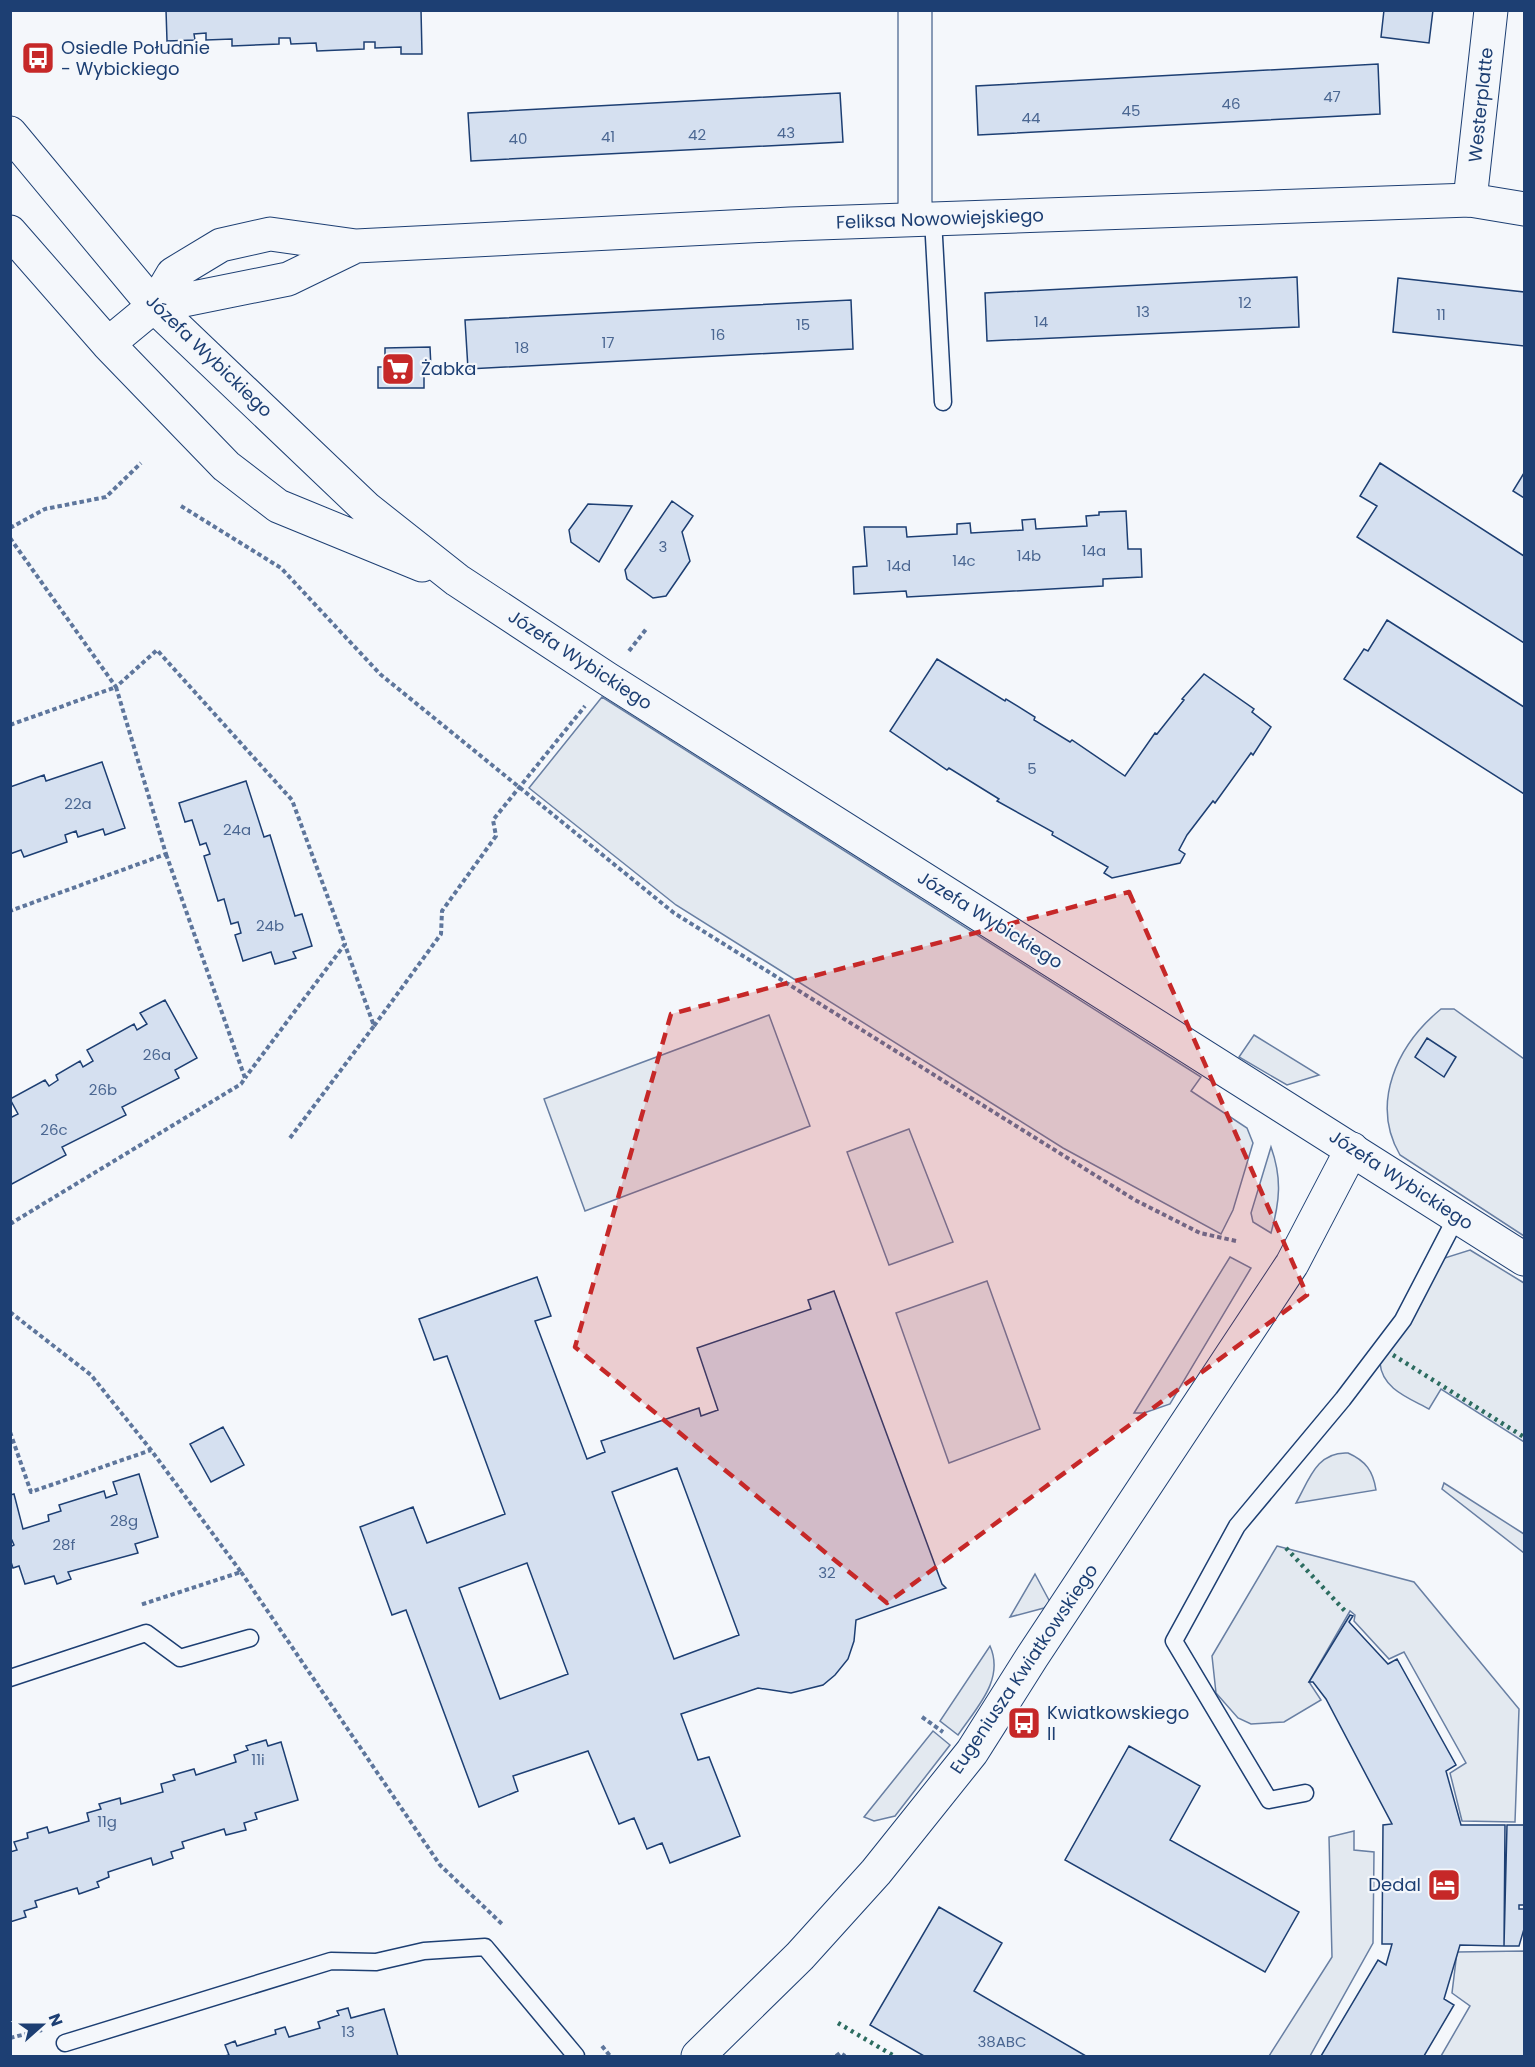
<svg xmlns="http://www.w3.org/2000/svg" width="1535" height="2067" font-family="Poppins,sans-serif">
  <rect width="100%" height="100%" fill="#f4f7fb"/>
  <!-- green -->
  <path fill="#e3e9f0" stroke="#687fa3" stroke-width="1.5" d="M602,697L1201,1077L1191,1091L1247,1128L1253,1143L1233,1210L1221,1234L1063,1148L676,905L529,788Z
    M1441,1009H1454L1524,1059V1236L1400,1155C1370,1103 1397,1045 1441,1009Z
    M769,1015L810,1126L585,1211L544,1099Z
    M1254,1035L1319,1075L1287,1085L1239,1057Z
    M909,1129L953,1242L889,1265L847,1152Z
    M1271,1147C1282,1178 1280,1201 1271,1233L1253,1222L1251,1213Z
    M1470,1250L1524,1283V1442L1441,1389L1429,1409C1409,1398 1382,1389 1380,1363L1435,1261Z
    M1230,1257L1251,1268L1170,1404L1144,1413H1134Z
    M987,1281L1040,1429L949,1463L896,1313Z
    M1348,1453C1366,1461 1373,1471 1376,1490L1296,1503C1309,1480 1317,1451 1348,1453Z
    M1444,1483L1524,1534V1553L1442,1489Z
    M1277,1546L1414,1582L1519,1709L1515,1822L1462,1821L1450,1773L1466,1763L1404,1652L1389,1659L1354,1621L1355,1615L1350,1611L1309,1682L1321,1700L1284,1722L1251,1724L1238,1718L1216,1693L1212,1656Z
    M1035,1574L1050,1602L1044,1608L1010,1617Z
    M990,1646C1005,1680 976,1708 958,1735L940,1721Z
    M933,1731L950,1745L895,1816L874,1821L864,1817Z
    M1354,1831V1850L1374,1852L1373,1943L1310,2056H1269L1332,1957L1329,1837Z
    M1524,1951V2056H1441L1470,2006L1452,1993L1457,1952Z"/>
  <!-- building -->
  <path fill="#d5e0f0" stroke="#1d3f73" stroke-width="1.5" fill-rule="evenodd" d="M166,10H421L422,54H401V47L375,48V42H364V49L317,51L316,43L291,44L290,38H279V44L232,46V39L206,40V33L194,34L195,40L167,41Z
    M1384,10H1433L1429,43L1381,37Z
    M1378,64L1380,114L978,135L976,86Z
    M840,93L843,142L471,161L468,113Z
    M1297,277L1299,327L987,341L985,293Z
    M1398,278L1524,292V346L1393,332Z
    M851,300L853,349L468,369L465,320Z
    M430,347L431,368H424V388H378V367H385V348Z
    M1380,463L1524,556V643L1357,537L1377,506L1360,496Z
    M1524,473V498L1513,491Z
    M672,501L693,516L682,532L690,561L666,596L653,598L627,579L625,570Z
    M588,504L632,506L599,562L571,542L569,530Z
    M1126,511L1128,549H1141L1142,577L1103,579V586L907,597L906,591L854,594L853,567L867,566L864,527H906L907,537L957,534V524L970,523L971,533L1023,530L1022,520L1035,519L1036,529L1087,526L1086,516L1099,515V512Z
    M1387,620L1524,707V794L1344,679L1364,649L1368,651Z
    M937,659L1005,701L1006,699L1035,717L1034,720L1070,742L1072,740L1125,776L1155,733L1157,734L1184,700L1182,699L1204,674L1254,709L1252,712L1271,727L1253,755L1251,753L1215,803L1213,801L1187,835L1179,850L1185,854L1180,863L1112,878L1104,873L1108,867L1052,835L1053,832L997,801L999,799L949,768L947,770L890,731Z
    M102,762L125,828L105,835L103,829L78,837L76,831L65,835L67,842L24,857L21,850L10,854V787L44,775L46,781Z
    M246,781L264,837L270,835L295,916L302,914L312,946L293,952L296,958L275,964L271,952L243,961L235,935L241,933L238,922L231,924L224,899L218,901L204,856L210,854L206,843L200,845L192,820L185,822L179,803Z
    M165,1000L197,1058L175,1070L179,1078L122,1107L126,1115L62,1147L66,1155L10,1185V1118L18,1114L10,1099L45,1080L49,1086L58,1080L56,1075L80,1061L83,1067L93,1061L87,1050L134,1024L137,1030L147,1024L140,1013Z
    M1427,1038L1456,1057L1444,1077L1415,1057Z
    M537,1277L551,1316L535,1321L587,1459L605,1452L601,1441L699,1408L701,1416L718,1410L697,1348L811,1309L808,1300L834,1291L942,1584L946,1588L856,1620L854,1641L848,1659L835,1675L823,1685L791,1693L758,1688L681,1714L698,1760L709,1757L740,1836L670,1863L662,1843L647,1849L634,1818L619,1824L588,1751L513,1776L518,1791L479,1807L406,1610L392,1615L360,1527L413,1507L427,1543L505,1514L447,1356L434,1360L419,1319ZM677,1468L739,1635L674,1659L612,1492ZM527,1563L568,1674L500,1699L459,1588Z
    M223,1427L244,1465L211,1482L190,1444Z
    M139,1474L158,1537L135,1544L138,1553L68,1572L71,1579L57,1584L54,1576L25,1584L19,1566L13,1568L10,1559V1547L14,1545L10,1536V1495L14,1494L23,1529L49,1521L48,1515L61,1511L59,1505L104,1491L106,1498L117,1494L113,1482Z
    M1350,1615L1353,1616L1349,1622L1388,1664L1397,1659L1456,1765L1446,1771L1461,1825H1505L1504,1946L1460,1945L1444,1999L1454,2005L1424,2056H1321L1378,1960L1386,1965L1392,1944H1382L1383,1825L1392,1824L1326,1699L1313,1682H1309Z
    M266,1740L268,1746L281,1742L298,1800L255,1813L257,1819L244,1823L246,1830L226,1835L224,1829L182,1842L184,1848L171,1852L173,1858L153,1865L151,1858L108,1872L109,1877L97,1882L99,1887L79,1894L77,1888L35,1901L37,1907L24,1911L26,1917L10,1922V1852L17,1850L14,1842L28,1838L27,1833L47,1827L49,1833L89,1821L87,1813L101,1809L99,1804L120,1798L121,1804L163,1792L161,1784L175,1780L173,1775L194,1769L196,1775L236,1762L234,1755L248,1750L246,1746Z
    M1129,1746L1200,1786L1170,1840L1299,1912L1265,1972L1065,1860Z
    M1507,1825H1524V1905H1519V1909H1524V1929L1519,1946H1504Z
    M939,1907L1002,1943L974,1991L1086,2056H924L870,2025Z
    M348,2008L351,2018L384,2009L398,2056H225L229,2055L225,2045L235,2041L237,2046L276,2034L275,2030L285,2027L289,2037L320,2028L318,2022L339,2015L337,2011Z"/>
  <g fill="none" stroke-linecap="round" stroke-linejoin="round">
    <!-- lane casing -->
    <g stroke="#1d3f73" stroke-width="19">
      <path id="lane" d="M933,219L943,402
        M10,1678L146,1633L180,1658L250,1638
        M1305,1793L1269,1800L1174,1641L1237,1526L1343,1399L1403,1320L1457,1216
        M65,2043L331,1961L376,1962L424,1951L485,1947L576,2056"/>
    </g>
    <!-- street casing -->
    <g stroke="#1d3f73" stroke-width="35">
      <path id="street" d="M1470,200L1491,10
        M915,219V10
        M698,2056L800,1956L876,1872L972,1752L1032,1657L1292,1264L1352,1149"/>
    </g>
    <!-- secondary casing -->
    <g stroke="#1d3f73" stroke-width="35">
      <path id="secondary" d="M10,133L154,306L366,508L457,580L606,678L1524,1259
        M10,232L108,344L226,466L278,506L422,565
        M154,306L288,279L356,246
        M108,344L154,306L173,274L221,245L270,234L356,246L790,224L1470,200L1524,209"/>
    </g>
    <!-- path -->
    <path stroke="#5e769c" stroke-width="4" stroke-dasharray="4.5 3" stroke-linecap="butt" d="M181,506L281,568L380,674L674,913L1135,1200L1200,1233L1236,1241
      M10,528L45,509L106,497L141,463
      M10,538L116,687L157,650L292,800L345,944L245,1078
      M629,651L647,628
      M10,725L116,687L166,854L10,911
      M374,1026L441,934L442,911L496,836L493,820L585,706
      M290,1138L374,1026L345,945
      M10,1224L241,1084L245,1078L166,854
      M10,1312L91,1375L151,1450L241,1572L140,1605
      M10,1432L31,1492L151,1450
      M241,1572L440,1865L502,1924
      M922,1717L943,1732
      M10,2038L42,2030
      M602,2046L610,2056
      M836,2056L840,2053L845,2056"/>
    <!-- lane -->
    <use href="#lane" stroke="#f4f7fb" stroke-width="16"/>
    <!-- street -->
    <use href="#street" stroke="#f4f7fb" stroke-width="33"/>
    <!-- secondary -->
    <use href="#secondary" stroke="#f4f7fb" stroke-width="33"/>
    <!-- hedge -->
    <path stroke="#2c6c60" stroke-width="4.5" stroke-dasharray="3 4.5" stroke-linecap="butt" d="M1393,1355L1524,1437
      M1286,1548L1346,1612
      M838,2023L894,2056"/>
  </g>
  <!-- marked area -->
  <path fill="#c62828" fill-opacity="0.2" stroke="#c62828" stroke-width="4.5" stroke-dasharray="12 8" stroke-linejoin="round" d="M1129,892L1307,1295L887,1603L575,1347L671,1014Z"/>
  <!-- icons -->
  <defs>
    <g id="bus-square" transform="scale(1.725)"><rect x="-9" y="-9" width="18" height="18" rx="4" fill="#c62828" stroke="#f4f7fb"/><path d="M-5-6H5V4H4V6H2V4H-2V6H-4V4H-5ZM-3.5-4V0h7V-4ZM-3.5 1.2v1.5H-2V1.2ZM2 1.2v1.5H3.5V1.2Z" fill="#fff"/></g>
    <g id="supermarket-square" transform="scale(1.725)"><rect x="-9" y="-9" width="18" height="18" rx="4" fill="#c62828" stroke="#f4f7fb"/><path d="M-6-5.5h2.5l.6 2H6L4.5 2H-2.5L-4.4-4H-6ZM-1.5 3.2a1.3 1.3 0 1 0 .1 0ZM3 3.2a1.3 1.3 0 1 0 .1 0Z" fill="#fff"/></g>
    <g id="hotel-square" transform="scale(1.725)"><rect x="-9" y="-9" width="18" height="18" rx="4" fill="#c62828" stroke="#f4f7fb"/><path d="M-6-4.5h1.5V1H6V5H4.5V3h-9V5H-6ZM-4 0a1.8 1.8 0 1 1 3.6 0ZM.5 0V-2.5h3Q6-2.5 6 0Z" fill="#fff"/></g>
  </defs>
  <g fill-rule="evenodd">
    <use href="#bus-square" x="38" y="58"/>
    <use href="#supermarket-square" x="398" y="369"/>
    <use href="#bus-square" x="1024" y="1723"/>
    <use href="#hotel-square" x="1444" y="1885"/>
  </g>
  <g text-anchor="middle" stroke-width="4.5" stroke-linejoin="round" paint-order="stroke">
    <!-- number labels -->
    <g font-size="15" fill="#4b6792">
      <text x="1332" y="102">47</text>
      <text x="1231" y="109">46</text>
      <text x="1131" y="116">45</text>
      <text x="1031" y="123">44</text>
      <text x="786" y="138">43</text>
      <text x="697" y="140">42</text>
      <text x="608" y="142">41</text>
      <text x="518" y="144">40</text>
      <text x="1245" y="308">12</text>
      <text x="1143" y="317">13</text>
      <text x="1441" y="320">11</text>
      <text x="1041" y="327">14</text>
      <text x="803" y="330">15</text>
      <text x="718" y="340">16</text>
      <text x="608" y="348">17</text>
      <text x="522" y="353">18</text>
      <text x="663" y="552">3</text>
      <text x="1094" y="556">14a</text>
      <text x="1029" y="561">14b</text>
      <text x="964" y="566">14c</text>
      <text x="899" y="571">14d</text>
      <text x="1032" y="774">5</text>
      <text x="78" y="809">22a</text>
      <text x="237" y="835">24a</text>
      <text x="270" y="931">24b</text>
      <text x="157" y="1060">26a</text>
      <text x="103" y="1095">26b</text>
      <text x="54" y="1135">26c</text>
      <text x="124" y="1526">28g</text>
      <text x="64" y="1550">28f</text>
      <text x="827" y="1578">32</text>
      <text x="258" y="1765">11i</text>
      <text x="107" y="1827">11g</text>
      <text x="348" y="2037">13</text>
      <text x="1002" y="2047">38ABC</text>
    </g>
    <!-- poi labels -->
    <g font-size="18" fill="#1d3f73" stroke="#f4f7fb" text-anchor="start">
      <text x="61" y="54">Osiedle Południe<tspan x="61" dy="21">- Wybickiego</tspan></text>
      <text x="421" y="375">Żabka</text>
      <text x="1047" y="1719">Kwiatkowskiego<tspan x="1047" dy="21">II</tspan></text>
      <text x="1421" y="1891" text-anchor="end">Dedal</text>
    </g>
    <!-- street labels -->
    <g font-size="18" fill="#1d3f73" stroke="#f4f7fb">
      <text transform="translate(1481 105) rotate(-84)" y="6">Westerplatte</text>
      <text transform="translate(940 219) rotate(-2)" y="6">Feliksa Nowowiejskiego</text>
      <text transform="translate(209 356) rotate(44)" y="6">Józefa Wybickiego</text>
      <text transform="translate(580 660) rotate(33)" y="6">Józefa Wybickiego</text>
      <text transform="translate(990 920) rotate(32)" y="6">Józefa Wybickiego</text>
      <text transform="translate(1401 1180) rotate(33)" y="6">Józefa Wybickiego</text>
      <text transform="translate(1024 1669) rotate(-56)" y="6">Eugeniusza Kwiatkowskiego</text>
    </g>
  </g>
  <!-- border -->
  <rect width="1535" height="2067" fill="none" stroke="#1d3f73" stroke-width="24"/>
  <!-- north arrow -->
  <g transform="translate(42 2025) rotate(69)" stroke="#f4f7fb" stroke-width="4.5" paint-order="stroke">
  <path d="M0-4.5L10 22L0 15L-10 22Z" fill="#1d3f73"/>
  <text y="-9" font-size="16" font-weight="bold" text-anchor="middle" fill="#1d3f73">N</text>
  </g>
</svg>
